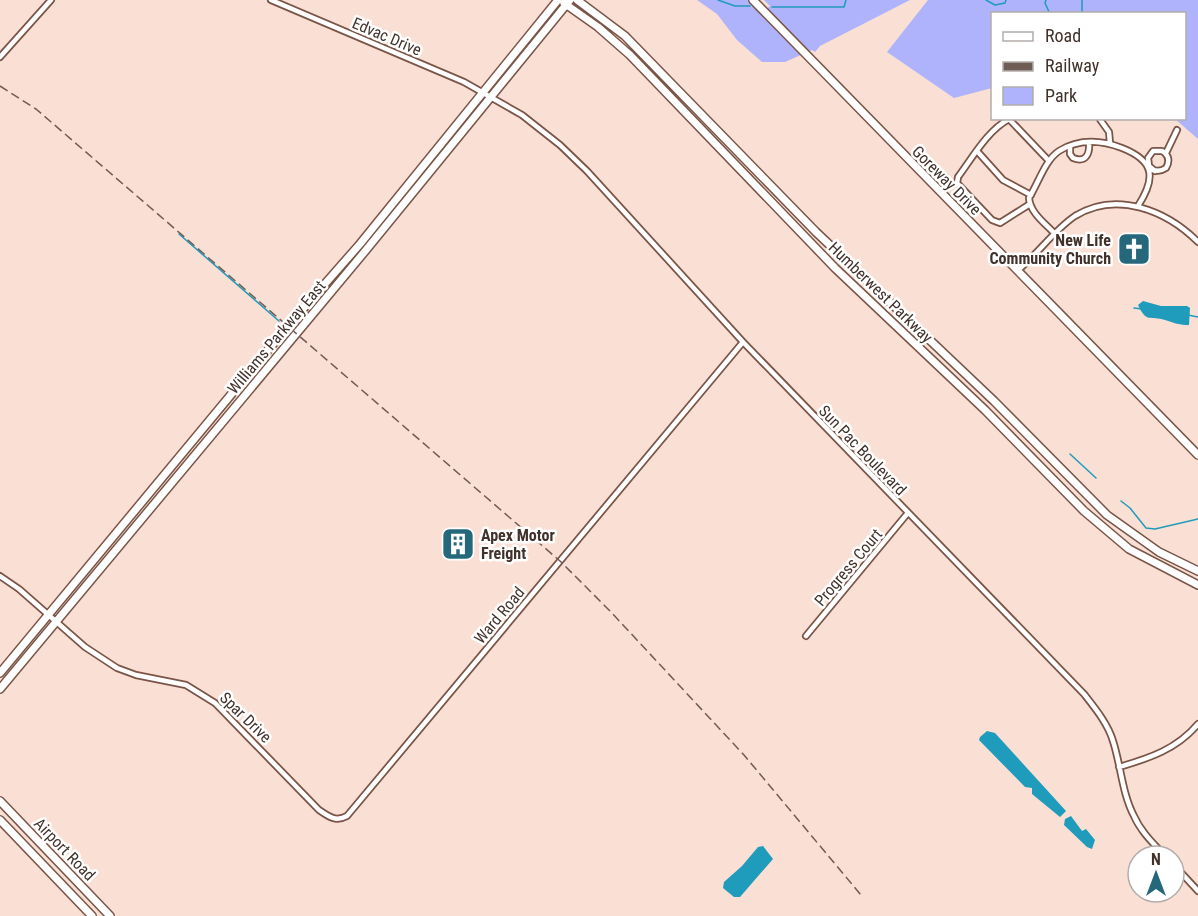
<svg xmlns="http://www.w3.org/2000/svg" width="1198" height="916" font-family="'Roboto Condensed',sans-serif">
  <rect width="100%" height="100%" fill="#fadfd5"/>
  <!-- green -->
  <path fill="#aeb3fc" d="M697,0H754L764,11L770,6L764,0H910L820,46L815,52L812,50L785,62H762L737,40L717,14Z
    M928,0H1198V139L1175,119L1184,118V14H992V88L954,98L887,52Z"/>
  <!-- water -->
  <path fill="#1f9bbb" d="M1143,301L1161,306H1187L1190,308L1189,325C1180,325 1174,323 1165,320C1150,315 1147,324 1138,305Z
    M987,731L995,733L1066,811L1060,817L1032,794V788L1025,787L979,740L980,737Z
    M1071,816L1082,831L1086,829L1095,840L1092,849L1087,847L1064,825L1065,819Z
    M763,846L773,859L740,897H734L723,888L724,882L742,866L758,847Z"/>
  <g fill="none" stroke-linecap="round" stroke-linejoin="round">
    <!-- stream -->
    <path stroke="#1f9bbb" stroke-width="1.5" d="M718,0L735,6H750
      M986,0L995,5L1005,3L1006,0
      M1046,0L1045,3L1050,14
      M772,7H844L846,0
      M1082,14V0
      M179,234L279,321
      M1134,308L1142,309
      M1188,315L1198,317
      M1070,454L1096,478
      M1121,501L1130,508L1146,528L1155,529L1198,519"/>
    <!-- street casing -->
    <g stroke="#7a5547" stroke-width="8">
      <path id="street" d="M271,0L464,82L522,115L560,145L587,171L743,342L1084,694C1095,708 1108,724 1113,741C1121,766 1122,793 1134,816C1141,832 1154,844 1165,856
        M0,57L51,0
        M1099,118L1109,132L1110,143
        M1070,146V154L1073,158C1086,163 1090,154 1089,142
        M977,151L1003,180L1031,195
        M1166,153L1177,130
        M1149,169C1156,171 1160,172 1166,168C1170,161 1169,155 1162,151H1153L1148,158L1149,166L1155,171
        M1030,204L1000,223L992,220L957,183L958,177C973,157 987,131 1009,119L1049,161
        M1055,234C1046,224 1030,213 1029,198C1038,184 1045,160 1059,151C1080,138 1101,140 1122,148C1155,161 1156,178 1138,206
        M1018,270C1038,254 1054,230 1075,216C1117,190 1167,211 1198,242
        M0,576L19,589L85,647L117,668L136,675L186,685L215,703L319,810C329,817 336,822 347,816L743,342
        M806,636L907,514
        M1119,767C1150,758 1177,749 1198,724
        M1174,865L1198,891"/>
    </g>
    <!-- secondary casing -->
    <g stroke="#7a5547" stroke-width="10">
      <path id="secondary" d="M577,0L625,36L816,232L994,401L1107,515L1159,552L1198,571
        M753,0L1198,455
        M564,3L598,27L630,55L835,268L985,410L1084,511L1129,549L1198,585
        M0,673L288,326L360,244L558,0
        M0,689L366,250L570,0
        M0,801L110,916
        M0,820L92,916"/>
    </g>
    <!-- street -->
    <use href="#street" stroke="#fff" stroke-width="4.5"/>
    <!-- secondary -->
    <use href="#secondary" stroke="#fff" stroke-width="7"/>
    <!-- rail -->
    <path stroke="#6f5c55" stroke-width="1.5" stroke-dasharray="9 4.5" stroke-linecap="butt" d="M0,86L36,109L560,561L610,611L744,755L861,895"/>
  </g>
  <!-- icons -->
  <defs>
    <g id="church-square" transform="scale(1.725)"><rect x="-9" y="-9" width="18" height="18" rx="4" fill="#26687b" stroke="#fff"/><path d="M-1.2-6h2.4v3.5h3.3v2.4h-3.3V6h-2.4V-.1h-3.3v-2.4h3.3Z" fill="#fff"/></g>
    <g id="building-square" transform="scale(1.725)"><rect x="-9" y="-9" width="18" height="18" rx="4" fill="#26687b" stroke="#fff"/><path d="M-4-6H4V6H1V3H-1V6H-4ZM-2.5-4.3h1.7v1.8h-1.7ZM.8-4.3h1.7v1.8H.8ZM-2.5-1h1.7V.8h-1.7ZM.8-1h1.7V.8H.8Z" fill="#fff"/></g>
  </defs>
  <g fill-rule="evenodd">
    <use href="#church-square" x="1134" y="249"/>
    <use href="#building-square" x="458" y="544"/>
  </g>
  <g text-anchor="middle" stroke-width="5" stroke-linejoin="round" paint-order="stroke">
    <!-- street labels -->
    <g font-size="16" fill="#42312b" stroke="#fff">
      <text transform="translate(387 36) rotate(23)" y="6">Edvac Drive</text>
      <text transform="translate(947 180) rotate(45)" y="6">Goreway Drive</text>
      <text transform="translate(881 292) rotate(44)" y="6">Humberwest Parkway</text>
      <text transform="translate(276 337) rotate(-50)" y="6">Williams Parkway East</text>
      <text transform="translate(863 450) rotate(46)" y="6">Sun Pac Boulevard</text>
      <text transform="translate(848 567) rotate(-50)" y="6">Progress Court</text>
      <text transform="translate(499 615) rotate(-50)" y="6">Ward Road</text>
      <text transform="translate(246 717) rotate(44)" y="6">Spar Drive</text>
      <text transform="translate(65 849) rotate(46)" y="6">Airport Road</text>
    </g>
    <!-- poi labels -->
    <g font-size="16" font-weight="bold" fill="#42312b" stroke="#fff" text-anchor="end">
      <text x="1111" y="246">New Life<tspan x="1111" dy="18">Community Church</tspan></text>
      <text x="481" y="541" text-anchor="start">Apex Motor<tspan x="481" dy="18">Freight</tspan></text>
    </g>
  </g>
  <!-- legend -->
  <rect x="991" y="12" width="195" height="108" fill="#ffffff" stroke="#b3adaa" stroke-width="1.5"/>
  <rect x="1003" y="32" width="30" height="9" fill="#ffffff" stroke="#b3adaa" stroke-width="1.5"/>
  <text x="1045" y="42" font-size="18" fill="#42312b">Road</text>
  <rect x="1003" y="62" width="30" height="9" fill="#6f5c55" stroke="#b3adaa" stroke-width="1.5"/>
  <text x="1045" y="72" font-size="18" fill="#42312b">Railway</text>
  <rect x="1003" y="87" width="30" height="18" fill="#aeb3fc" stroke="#b3adaa" stroke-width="1.5"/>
  <text x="1045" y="102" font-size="18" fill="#42312b">Park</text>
  <!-- north arrow -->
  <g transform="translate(1156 874)"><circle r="28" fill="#ffffff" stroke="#b3adaa" stroke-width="1.5"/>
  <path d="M0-4.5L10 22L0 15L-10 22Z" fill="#26687b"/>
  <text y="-9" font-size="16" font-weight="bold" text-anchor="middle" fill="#42312b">N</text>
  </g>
</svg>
